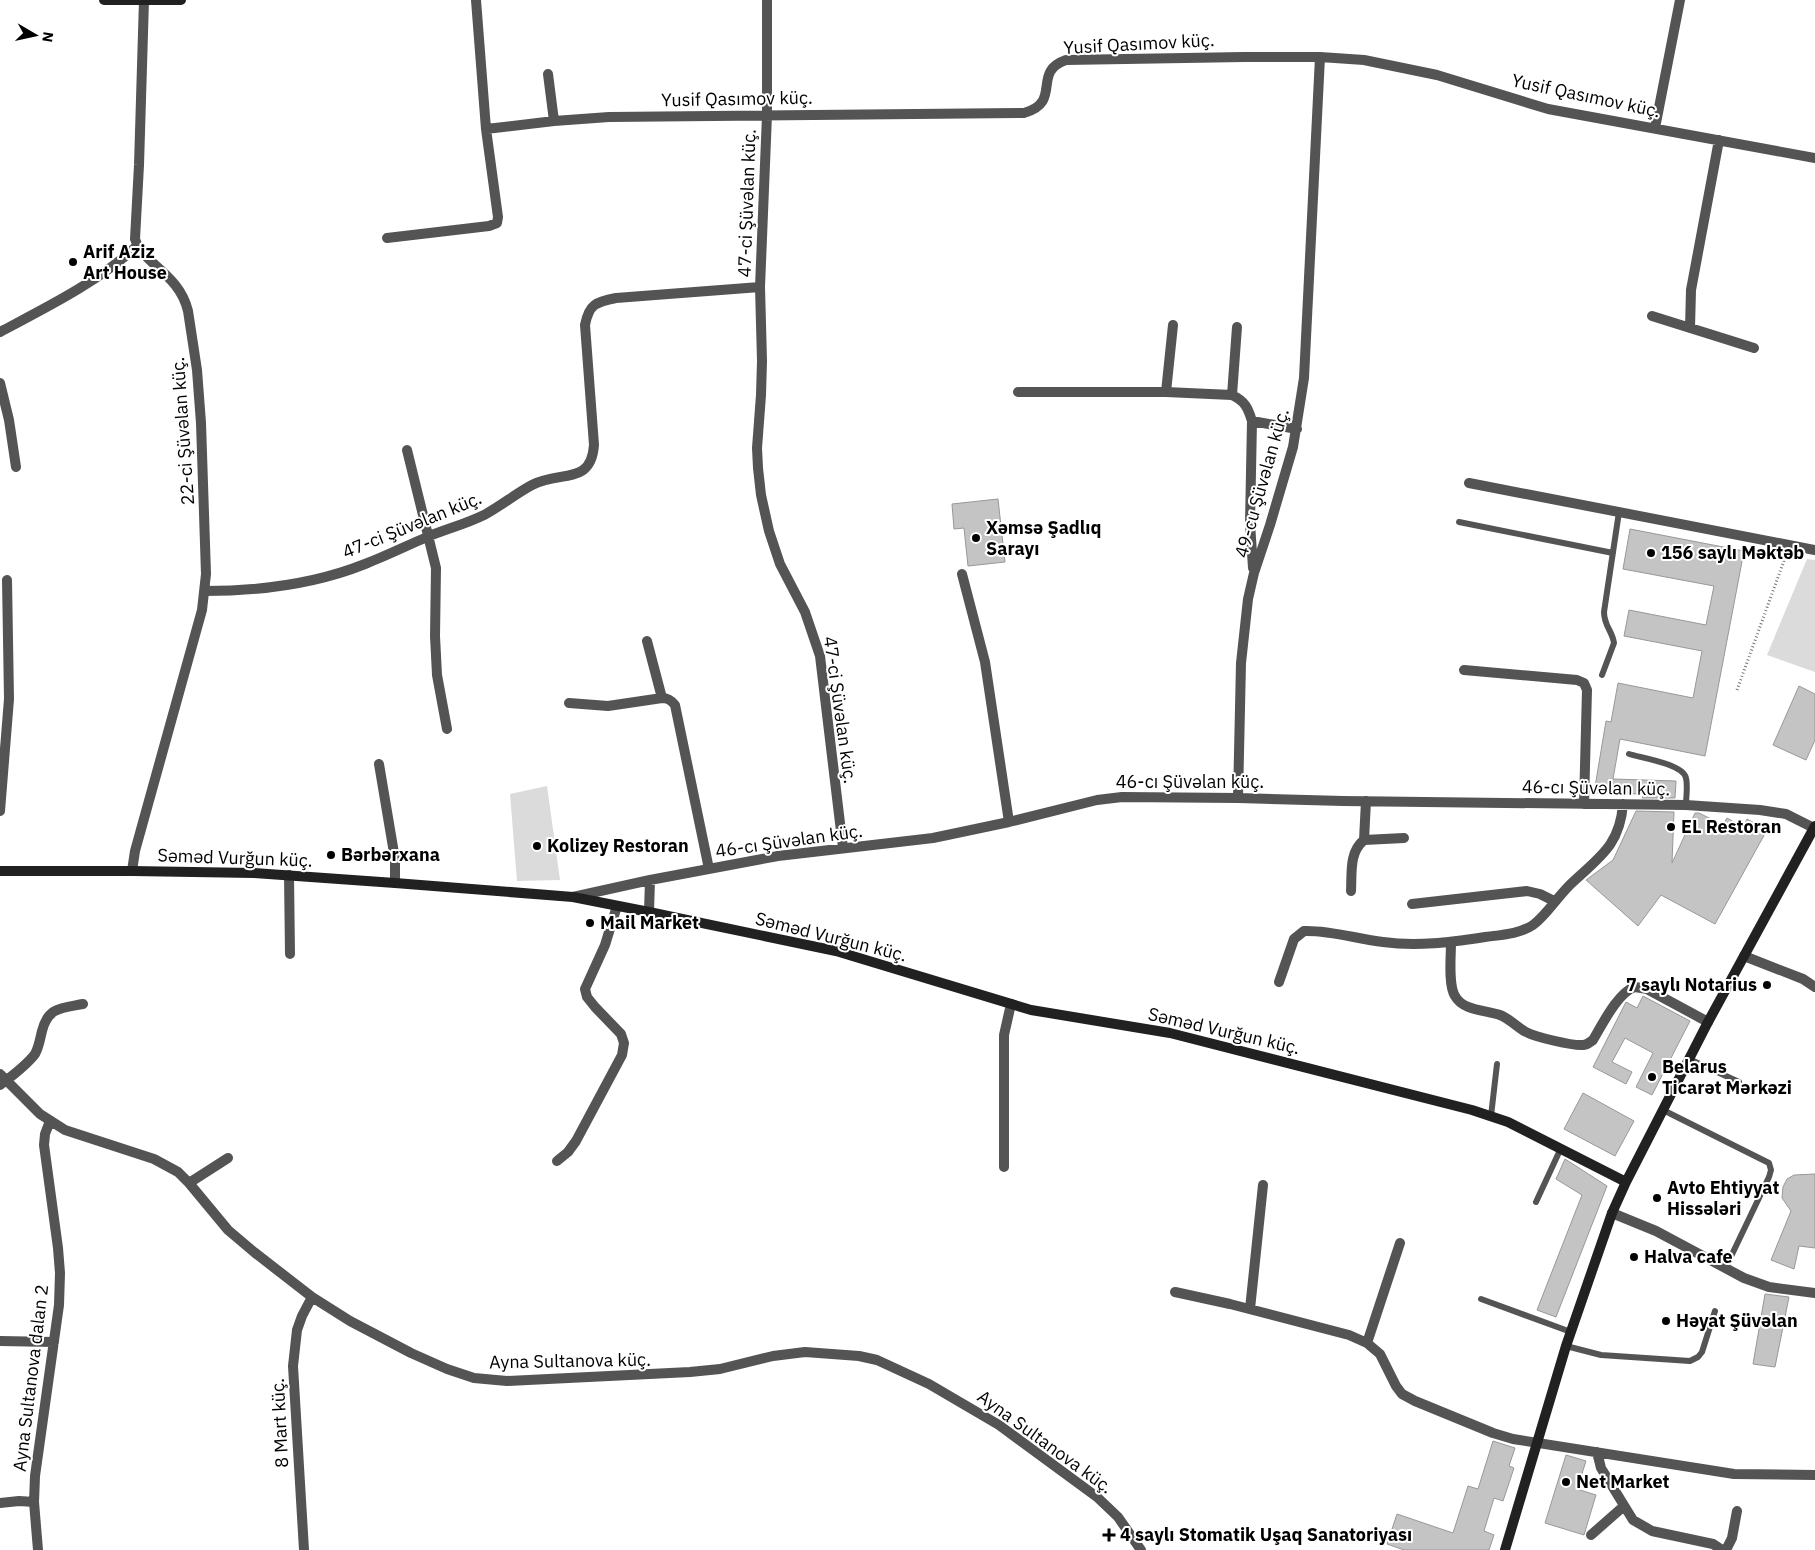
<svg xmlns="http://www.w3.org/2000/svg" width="1815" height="1550" font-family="'IBM Plex Sans',sans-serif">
  <rect width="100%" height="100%" fill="#fff"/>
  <!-- green -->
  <path fill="#dbdbdb" d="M1807,559L1815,560V672L1767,655Z
    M547,786L560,880L517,881L510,794Z"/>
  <!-- building -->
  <path fill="#c4c4c4" stroke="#989898" d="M998,499L1005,562L968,566L964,528L954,529L952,504Z
    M1630,529L1744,551L1705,756L1620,739L1613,779L1676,781L1675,798H1642L1644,794L1594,793L1606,721L1611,722L1618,683L1693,698L1702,651L1624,636L1629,610L1706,625L1714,586L1623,569Z
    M1799,686L1815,694V740L1806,760L1773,745Z
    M1636,811L1674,812L1672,863L1695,813H1699L1723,825L1727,818L1743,827L1747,819L1767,830L1715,924L1661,895L1638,926L1586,880L1613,860Z
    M1643,996L1690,1021L1652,1095L1636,1087L1653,1053L1625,1038L1612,1062L1632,1072L1626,1084L1593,1067L1626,1002L1637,1008Z
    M1583,1093L1634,1121L1615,1156L1564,1129Z
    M1565,1159L1607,1186L1556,1317L1537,1310L1582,1195L1556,1179Z
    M1815,1174V1248L1799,1246L1794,1269L1771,1260L1791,1211L1782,1198L1783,1187L1787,1179L1794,1175Z
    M1765,1294L1789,1297L1775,1367L1753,1364Z
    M1493,1441L1515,1448L1509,1466L1514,1468L1503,1501L1494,1498L1484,1531L1494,1535L1489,1550H1404L1387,1544L1397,1514L1453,1533L1468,1486L1478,1489Z
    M1566,1455L1586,1461L1577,1489L1596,1495L1584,1535L1545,1523Z"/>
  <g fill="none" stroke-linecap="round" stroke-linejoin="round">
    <!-- path -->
    <path stroke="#767676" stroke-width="3" stroke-dasharray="1 2.5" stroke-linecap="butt" d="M1737,690L1785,558"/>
    <!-- lane -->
    <path stroke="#545454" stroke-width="6" d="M1459,522L1613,553
      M1602,675L1614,643C1612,630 1604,626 1604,612L1619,512
      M1629,754C1642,758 1683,764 1686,778C1688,786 1686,797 1686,805
      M1689,1059L1739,1082
      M1663,1110L1769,1163L1771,1170L1769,1177L1725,1269
      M1491,1116L1497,1064
      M1536,1202L1561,1148
      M1481,1299L1571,1332
      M1566,1346L1601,1355L1690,1361L1698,1357L1702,1352L1715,1311"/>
    <!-- street -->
    <path stroke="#545454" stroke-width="10" d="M767,0V115L760,287L762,361L761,395L757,448L758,468L761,495L769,531L780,564L805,612L820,656L843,848
      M548,74L554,121
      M1655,128L1680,0
      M486,129L554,121L609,117L1024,113C1063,102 1031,72 1066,60L1244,57H1320L1364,60L1437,75L1548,109L1815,158
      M387,238L489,226L497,223L498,217L486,129L476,0
      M1652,316L1754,348
      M1690,328L1691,290L1719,140
      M0,332C47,307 98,282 137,246
      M0,383L9,420L16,467
      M1018,392H1166L1232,395C1245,401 1248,408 1252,421L1250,523L1253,568
      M1166,392L1173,325
      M1232,395L1237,327
      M1252,421L1297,429
      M407,450L436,568L435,636L437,675L447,729
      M1469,483L1815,550
      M962,574L985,662L1009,822
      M205,591C258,591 315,584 365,564C386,556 406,546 427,537C446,529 466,524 484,515C501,506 515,494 532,485C560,470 591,486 594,445L585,325C589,304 596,302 616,298L760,287
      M647,641L662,698
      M1464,670L1577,680L1584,683L1587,690L1584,804
      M569,703L608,706L662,698C668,698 671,700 675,705L709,869
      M379,764L395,859V883
      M1238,798L1241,663L1248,599L1254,573L1270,525L1293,447L1304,378L1320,57
      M0,811L9,699L7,580
      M1364,840L1404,838
      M132,871L135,851L202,610L206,574L201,423L197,370L188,311C183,290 170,278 154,264C146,256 138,250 135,239L139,165L144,0
      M289,875L290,954
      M1351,891C1352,873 1349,852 1364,840L1366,801
      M573,897L650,880L778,856L933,838L1009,822L1097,800L1122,797L1238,798L1343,801L1686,805L1760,810L1786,814L1814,828
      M1412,904L1527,891L1540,894L1554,901
      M649,912L650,880
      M1451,943C1451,956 1448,985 1455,996C1463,1011 1486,1010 1500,1015C1510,1019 1517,1027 1526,1032C1535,1037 1573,1046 1583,1045C1587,1045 1590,1042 1593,1040C1602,1025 1618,992 1635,987L1647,989L1708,1022
      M1744,956L1803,979L1815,987
      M1279,982L1294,939L1304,931C1330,930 1357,939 1383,942C1418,947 1451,942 1485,937C1500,935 1520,934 1533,925C1547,915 1559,894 1574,881C1601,856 1620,844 1623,804
      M0,1074L40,1114L65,1130L154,1159L178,1172L189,1183L228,1230L254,1252L312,1297L350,1321L411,1353L447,1369L474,1378L507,1381L690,1372L720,1369L773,1356L805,1352L859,1356L877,1360L929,1384L999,1425L1097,1497L1118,1517L1141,1550
      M0,1085C12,1076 26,1066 35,1054C39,1047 40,1039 42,1031C48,1007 62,1008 83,1004
      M557,1161L568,1152L576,1141L622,1055L624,1043L621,1034L595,1007L587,997L585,989L605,945L617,906
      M1004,1167V1035L1011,1004
      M189,1183L228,1158
      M1612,1213L1656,1231L1744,1278L1769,1287L1815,1293
      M1175,1292L1230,1304L1349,1335L1367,1343L1380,1354L1396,1386L1402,1394L1415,1401L1493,1433L1513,1439L1734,1474L1815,1475
      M1250,1309L1263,1185
      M0,1341L54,1342
      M1367,1343L1400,1243
      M1597,1452L1601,1468L1633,1520L1652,1531L1713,1544L1722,1550
      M0,1503L19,1501L34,1502
      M1591,1535L1624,1506
      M38,1550L34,1502L35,1476L59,1305L60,1273L58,1248L44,1145L45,1134L50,1121
      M304,1550L293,1366L297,1330L302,1316L312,1297
      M1726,1550L1732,1538L1737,1511"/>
    <!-- secondary -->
    <path stroke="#212121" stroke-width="10" d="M104,0H181
      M0,871H132L254,873L395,883L573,897L649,912L836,951L1031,1010L1170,1033L1472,1110L1508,1122L1626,1182
      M1505,1550L1566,1346L1612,1213L1626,1182L1708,1022L1815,826"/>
  </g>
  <!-- markers -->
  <g fill="#000" stroke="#fff" stroke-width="2">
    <circle cx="73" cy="262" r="5"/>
    <circle cx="976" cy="538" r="5"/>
    <circle cx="1651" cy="553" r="5"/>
    <circle cx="1671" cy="827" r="5"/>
    <circle cx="537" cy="846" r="5"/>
    <circle cx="331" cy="855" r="5"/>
    <circle cx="590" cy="923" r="5"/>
    <circle cx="1767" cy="985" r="5"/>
    <circle cx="1652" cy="1077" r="5"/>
    <circle cx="1657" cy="1198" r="5"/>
    <circle cx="1634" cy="1257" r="5"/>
    <circle cx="1666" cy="1321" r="5"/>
    <circle cx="1566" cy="1482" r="5"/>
    <path d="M1106.5 1527.5h5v5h5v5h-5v5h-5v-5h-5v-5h5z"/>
  </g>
  <g text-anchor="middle" stroke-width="4" stroke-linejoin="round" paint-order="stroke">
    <!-- street labels -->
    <g font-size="18" fill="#000" stroke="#fff">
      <text transform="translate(1139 44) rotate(-3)" y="6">Yusif Qasımov küç.</text>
      <text transform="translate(1586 96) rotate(12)" y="6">Yusif Qasımov küç.</text>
      <text transform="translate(737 99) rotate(-1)" y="6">Yusif Qasımov küç.</text>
      <text transform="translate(747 203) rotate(-88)" y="6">47-ci Şüvəlan küç.</text>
      <text transform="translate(183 431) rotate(-94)" y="6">22-ci Şüvəlan küç.</text>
      <text transform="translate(1262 483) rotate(-74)" y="6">49-cu Şüvəlan küç.</text>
      <text transform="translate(412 525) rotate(-22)" y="6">47-ci Şüvəlan küç.</text>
      <text transform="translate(840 710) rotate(82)" y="6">47-ci Şüvəlan küç.</text>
      <text x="1190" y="788">46-cı Şüvəlan küç.</text>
      <text transform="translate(1596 788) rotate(1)" y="6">46-cı Şüvəlan küç.</text>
      <text transform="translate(789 841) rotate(-8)" y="6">46-cı Şüvəlan küç.</text>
      <text transform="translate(235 858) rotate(2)" y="6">Səməd Vurğun küç.</text>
      <text transform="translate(831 937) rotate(14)" y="6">Səməd Vurğun küç.</text>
      <text transform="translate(1224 1031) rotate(13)" y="6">Səməd Vurğun küç.</text>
      <text transform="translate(570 1361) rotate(-1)" y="6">Ayna Sultanova küç.</text>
      <text transform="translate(31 1378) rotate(-83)" y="6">Ayna Sultanova dalan 2</text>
      <text transform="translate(280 1423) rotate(-93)" y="6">8 Mart küç.</text>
      <text transform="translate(1045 1442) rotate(36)" y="6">Ayna Sultanova küç.</text>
    </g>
    <!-- poi labels -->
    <g font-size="18" font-weight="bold" fill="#000" stroke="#fff" text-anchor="start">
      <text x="83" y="258">Arif Aziz<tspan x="83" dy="21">Art House</tspan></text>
      <text x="986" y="534">Xəmsə Şadlıq<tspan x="986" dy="21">Sarayı</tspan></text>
      <text x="1661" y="559">156 saylı Məktəb</text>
      <text x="1681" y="833">EL Restoran</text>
      <text x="547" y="852">Kolizey Restoran</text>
      <text x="341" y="861">Bərbərxana</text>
      <text x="600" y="929">Mail Market</text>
      <text x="1757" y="991" text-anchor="end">7 saylı Notarius</text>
      <text x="1662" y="1073">Belarus<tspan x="1662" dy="21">Ticarət Mərkəzi</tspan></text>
      <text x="1667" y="1194">Avto Ehtiyyat<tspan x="1667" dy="21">Hissələri</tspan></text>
      <text x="1644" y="1263">Halva cafe</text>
      <text x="1676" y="1327">Həyat Şüvəlan</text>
      <text x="1576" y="1488">Net Market</text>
      <text x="1120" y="1541">4 saylı Stomatik Uşaq Sanatoriyası</text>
    </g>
  </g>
  <!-- north arrow -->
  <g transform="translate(35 35) rotate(99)" stroke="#ffffff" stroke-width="4" paint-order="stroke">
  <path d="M0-4L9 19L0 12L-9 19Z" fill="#000000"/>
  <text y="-8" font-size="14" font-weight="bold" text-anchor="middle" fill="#000000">N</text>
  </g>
</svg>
